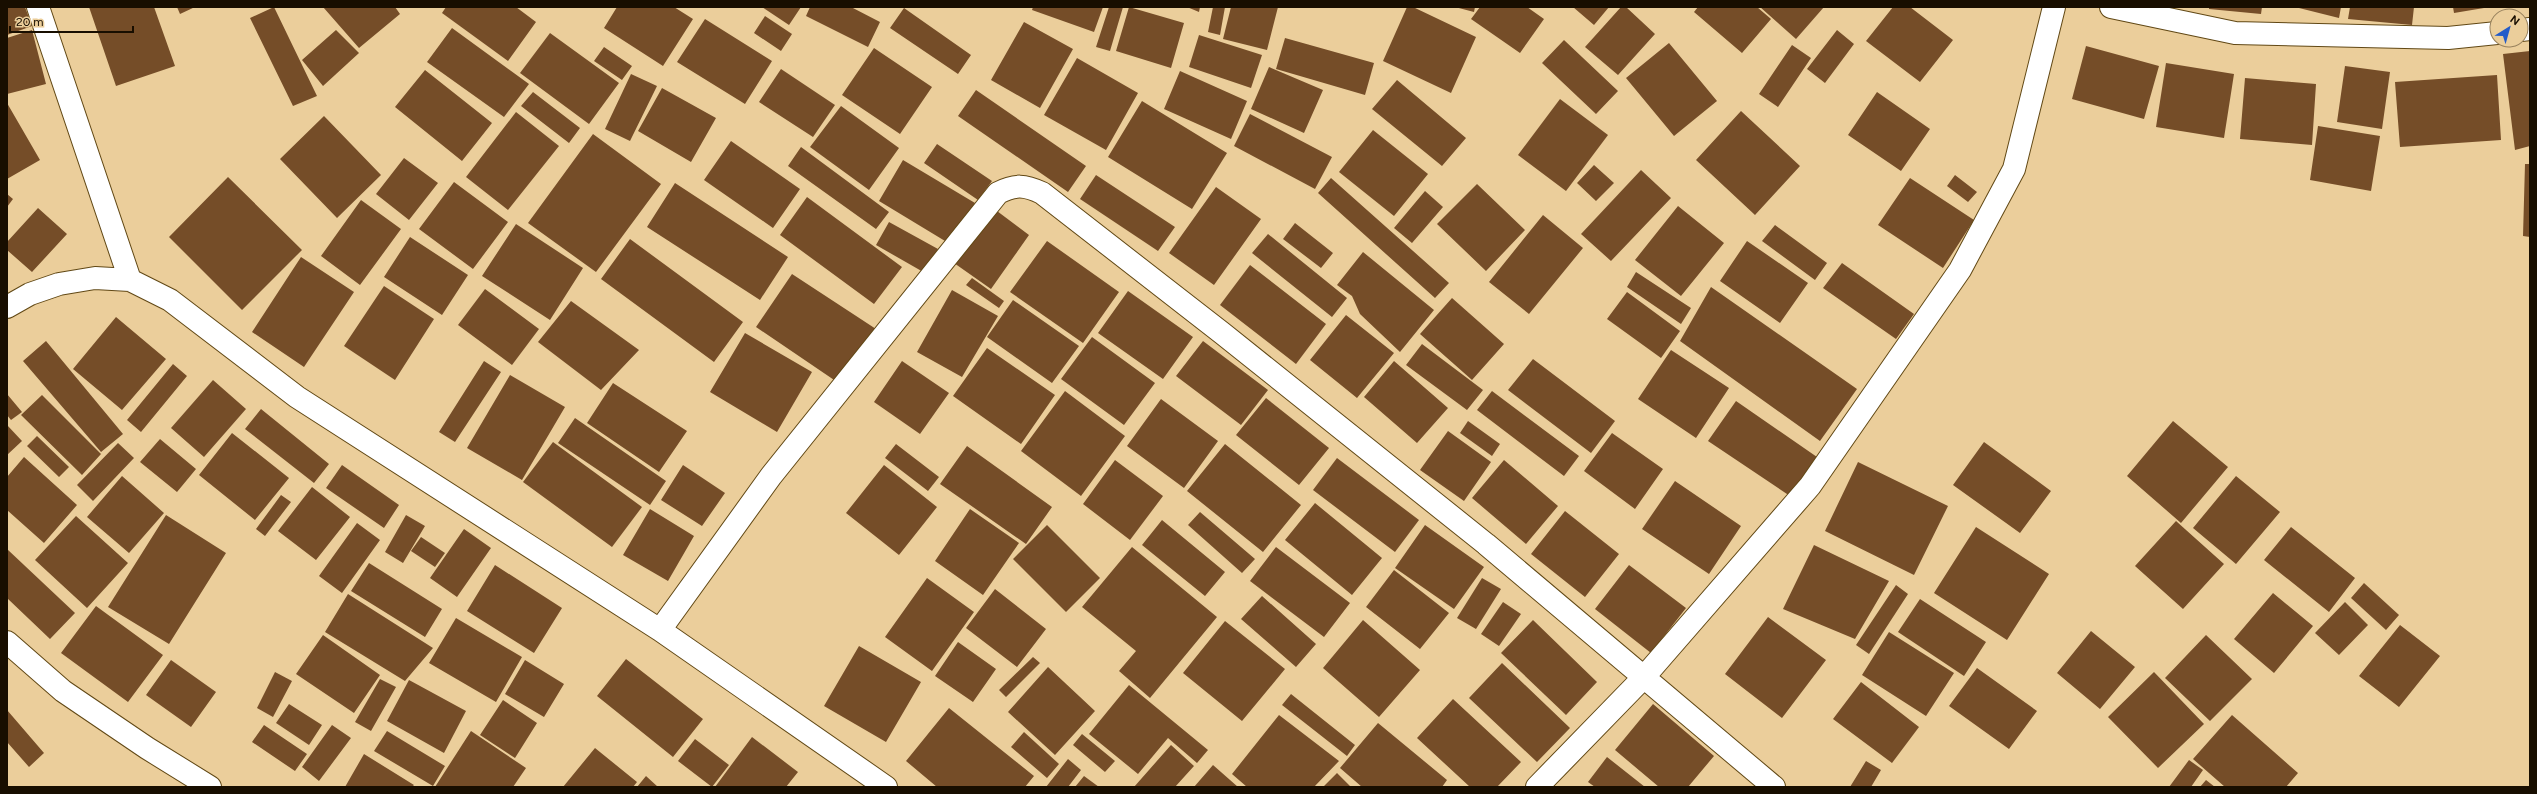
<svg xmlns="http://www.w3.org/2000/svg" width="2537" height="794" font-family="Figtree,sans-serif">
  <rect width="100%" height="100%" fill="#ebce9b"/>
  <!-- building -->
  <path fill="#754d28" d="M7,7H25L32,26L7,35Z
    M89,7H154L175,66L116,86Z
    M177,7H195L180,14Z
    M274,7L317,96L293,106L250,18Z
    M323,7H395L400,14L359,48Z
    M446,7H516L536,22L508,61L442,13Z
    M617,7H674L693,19L663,66L604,28Z
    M762,7H801L789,25Z
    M810,7H851L880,22L868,47L806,16Z
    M1033,7H1103L1094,32L1032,10Z
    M1109,7H1123L1110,51L1096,47Z
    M1129,7L1184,23L1171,68L1116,51Z
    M1187,7H1200L1199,12Z
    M1213,7H1225L1220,35L1208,32Z
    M1231,7H1278L1267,50L1223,39Z
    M1407,7H1413L1476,37L1451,93L1383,61Z
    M1455,7H1475L1474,12Z
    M1480,7H1527L1544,19L1520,53L1471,19Z
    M1573,7H1609L1594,25Z
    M1621,7H1626L1655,34L1618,75L1585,47Z
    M1698,7H1757L1771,19L1742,53L1694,12Z
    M1760,7H1824L1796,39Z
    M1893,7H1910L1953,40L1920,82L1866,41Z
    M2209,7H2262L2261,14L2209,9Z
    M2295,7H2341L2339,18Z
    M2350,7H2414L2412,25L2348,19Z
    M2453,7H2484V8L2454,13Z
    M904,8L971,55L958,74L890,28Z
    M765,16L792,34L781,51L754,33Z
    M705,19L772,61L745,104L677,62Z
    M1024,22L1073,49L1040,108L991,80Z
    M452,28L529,84L504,117L427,62Z
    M32,30L46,84L7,94V38Z
    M336,30L359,53L323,86L302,60Z
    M1837,30L1854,44L1825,83L1807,69Z
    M550,33L619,83L589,124L520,73Z
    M1199,35L1262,55L1251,88L1189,67Z
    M1285,38L1374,63L1365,95L1276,69Z
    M1564,40L1618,91L1596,114L1542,63Z
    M1669,43L1717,101L1674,136L1626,78Z
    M1792,45L1811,58L1778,107L1759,94Z
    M2086,46L2159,66L2144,119L2072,99Z
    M604,47L632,66L622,80L594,61Z
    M874,48L932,87L900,134L842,95Z
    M2530,51V146L2515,150L2503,54Z
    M1077,58L1138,93L1106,150L1044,115Z
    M2166,63L2234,74L2224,138L2156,127Z
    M2345,66L2390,72L2382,129L2337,122Z
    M1269,67L1323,90L1304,133L1251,109Z
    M781,69L835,105L813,137L759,102Z
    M425,70L492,123L462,161L395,107Z
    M1180,71L1247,101L1231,139L1164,109Z
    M631,74L657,86L630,141L605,129Z
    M2497,75L2501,140L2400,147L2395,82Z
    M2245,78L2316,84L2312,145L2240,139Z
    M1397,80L1466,138L1442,166L1372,109Z
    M662,88L716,118L691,162L638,131Z
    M976,90L1086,166L1068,192L958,116Z
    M533,92L580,128L569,143L521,106Z
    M1877,92L1930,129L1901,171L1848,135Z
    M1560,99L1608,135L1566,191L1518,155Z
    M1142,101L1227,153L1192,209L1108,157Z
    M7,103L40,160L7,179Z
    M841,106L899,148L869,190L810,147Z
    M1741,111L1800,166L1755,215L1696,160Z
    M516,112L559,146L508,210L466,177Z
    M1250,114L1332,157L1315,189L1234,146Z
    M324,116L381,175L337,218L280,159Z
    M2318,126L2380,136L2371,191L2310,180Z
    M1373,130L1428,174L1394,216L1339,172Z
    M593,134L661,184L596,272L528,223Z
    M731,141L800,189L773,228L704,180Z
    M937,144L992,181L978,200L924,163Z
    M801,147L889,212L876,229L788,166Z
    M404,158L438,183L409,220L376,194Z
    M903,160L975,203L950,244L879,201Z
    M2525,164H2530V237L2523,236Z
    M1594,165L1614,183L1596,201L1577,183Z
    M1641,170L1671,198L1611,261L1581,234Z
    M1096,175L1175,227L1158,251L1080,199Z
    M1955,175L1977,192L1968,202L1947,186Z
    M228,177L302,250L242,310L169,237Z
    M1331,178L1449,283L1435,298L1318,193Z
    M1910,178L1974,220L1943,268L1878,225Z
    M454,182L508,222L473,269L419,229Z
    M675,183L788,257L760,300L647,227Z
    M1477,184L1525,230L1486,271L1437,224Z
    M1216,187L1261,219L1214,285L1169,253Z
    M1425,191L1443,207L1412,243L1394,228Z
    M7,194L13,199L7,207Z
    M807,197L902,267L874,304L780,235Z
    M361,200L401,229L360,285L321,256Z
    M1678,206L1724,243L1681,296L1635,260Z
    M38,208L67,234L32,272L7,250V242Z
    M993,208L1029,235L991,289L954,263Z
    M1543,215L1583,248L1529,314L1489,282Z
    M889,222L938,249L925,273L876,245Z
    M1295,223L1333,253L1321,268L1283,239Z
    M516,224L583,268L550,320L482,276Z
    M1775,225L1827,263L1815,280L1762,241Z
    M1268,234L1347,298L1332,317L1252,253Z
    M410,237L468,275L442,315L384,277Z
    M630,239L743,322L714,362L601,279Z
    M1047,241L1119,292L1083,343L1010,292Z
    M1747,241L1808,283L1780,323L1720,281Z
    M1363,252L1434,310L1400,352L1360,314L1352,296L1337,285Z
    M301,257L354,292L304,367L252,332Z
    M1842,263L1914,314L1896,339L1823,288Z
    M1250,265L1326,324L1296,364L1220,305Z
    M1636,272L1691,308L1681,324L1627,287Z
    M792,274L876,329L840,384L756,327Z
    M972,278L1004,301L999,308L966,285Z
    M384,286L434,319L395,380L344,346Z
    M1711,287L1857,389L1820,441L1680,341Z
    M485,289L539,329L512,365L458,325Z
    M952,290L998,316L962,377L917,352Z
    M1128,291L1193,337L1163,379L1098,333Z
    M1627,292L1680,331L1661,358L1607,319Z
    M1452,298L1504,344L1472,380L1420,334Z
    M1013,300L1079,346L1052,383L987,337Z
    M571,301L639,350L601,390L538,342Z
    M1346,315L1394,353L1357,398L1310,360Z
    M116,317L166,359L122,410L73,369Z
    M745,333L812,372L777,432L710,392Z
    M1092,337L1155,383L1124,425L1061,379Z
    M46,341L123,434L101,452L23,361Z
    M1203,341L1268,390L1241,425L1176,376Z
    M1422,344L1483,390L1467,410L1406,365Z
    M987,348L1055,395L1021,444L953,396Z
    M1671,350L1729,388L1696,438L1638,399Z
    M1533,359L1615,421L1591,453L1508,390Z
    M484,361L501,372L455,442L439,432Z
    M902,361L949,393L920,434L874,402Z
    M1394,361L1448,408L1417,443L1364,397Z
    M173,364L187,376L141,432L127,420Z
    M510,375L565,407L522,480L467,448Z
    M213,380L246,409L204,457L171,428Z
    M613,383L687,431L659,472L587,423Z
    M1065,391L1125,436L1081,496L1021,451Z
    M1492,391L1579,456L1564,476L1477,410Z
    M7,394L22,412L11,420L7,415Z
    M42,395L101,454L82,475L21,415Z
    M1266,398L1329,448L1299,485L1236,435Z
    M1161,399L1218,441L1184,488L1127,446Z
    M1736,401L1817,457L1790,496L1708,441Z
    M261,409L329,464L314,483L245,429Z
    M575,418L666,481L650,505L558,443Z
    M1468,421L1500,444L1492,456L1460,433Z
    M2173,421L2228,467L2181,523L2127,476Z
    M7,425L22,441L7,455Z
    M1448,431L1491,462L1464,501L1420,470Z
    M232,433L289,478L255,520L199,475Z
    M1612,433L1663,469L1635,509L1584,471Z
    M37,436L69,467L59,477L27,446Z
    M160,439L196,469L177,492L140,462Z
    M553,442L642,507L612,547L523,482Z
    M1984,442L2051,491L2020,533L1953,485Z
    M118,443L134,458L93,501L77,485Z
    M896,444L939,477L928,491L885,458Z
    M1225,444L1301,505L1263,552L1187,491Z
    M967,446L1052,507L1026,544L940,484Z
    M24,457L77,505L44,543L7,510V477Z
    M1337,458L1419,520L1395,552L1313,490Z
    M1115,460L1163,496L1130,540L1083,504Z
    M1504,460L1558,506L1526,544L1472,498Z
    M1858,462L1948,506L1914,575L1825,531Z
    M342,465L399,505L384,528L326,488Z
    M683,465L725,493L702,526L661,500Z
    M884,465L937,507L899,555L846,513Z
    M122,476L164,513L129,553L87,517Z
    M2236,476L2280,512L2236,564L2193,528Z
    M1675,481L1741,526L1709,574L1642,529Z
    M312,487L350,517L316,560L278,531Z
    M281,495L291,502L265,536L256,529Z
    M1315,503L1382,558L1352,595L1285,540Z
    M650,509L694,536L668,581L623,555Z
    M970,509L1019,543L983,595L935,561Z
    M1565,511L1619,554L1585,597L1531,554Z
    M1200,512L1255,559L1242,573L1188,525Z
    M166,515L226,553L169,644L108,607Z
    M406,515L425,526L403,563L385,552Z
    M76,516L128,563L87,608L35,560Z
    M1162,520L1225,572L1205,596L1142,545Z
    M2176,521L2224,564L2183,609L2135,566Z
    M357,523L380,540L342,593L319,576Z
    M1047,525L1100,578L1066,612L1013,559Z
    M1425,525L1484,567L1454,609L1395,568Z
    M1976,527L2049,574L2007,640L1934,593Z
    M2291,527L2355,578L2329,612L2264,560Z
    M464,529L491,548L457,597L430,578Z
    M421,537L445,553L435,567L411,551Z
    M1814,545L1889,581L1855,639L1783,609Z
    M1132,547L1217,617L1150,698L1119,671L1136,651L1082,607Z
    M1276,547L1350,603L1324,637L1250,581Z
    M7,549L75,613L50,639L7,598Z
    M369,563L442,609L425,637L351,591Z
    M495,565L562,608L534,653L467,611Z
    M1629,565L1686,608L1651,653L1595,609Z
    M1394,570L1449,613L1420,649L1366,607Z
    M927,578L974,612L932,671L885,637Z
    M1482,578L1501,589L1476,629L1457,618Z
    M2364,583L2399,615L2386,630L2351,598Z
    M1896,585L1908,594L1869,654L1856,645Z
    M995,589L1046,629L1017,667L966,628Z
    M2273,593L2313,626L2274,673L2234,639Z
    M348,594L433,648L405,681L325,632Z
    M1262,596L1316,644L1296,667L1241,619Z
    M1920,599L1986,642L1964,676L1898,632Z
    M1503,602L1521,614L1499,646L1481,634Z
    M2345,602L2368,625L2339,655L2315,633Z
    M96,606L163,655L128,702L61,653Z
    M1768,617L1826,660L1782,718L1725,674Z
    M456,618L522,657L496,702L429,663Z
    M1363,620L1420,670L1379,717L1323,668Z
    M1533,620L1597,682L1566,715L1501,653Z
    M1225,621L1285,669L1242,721L1183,673Z
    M2400,625L2440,656L2399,707L2359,676Z
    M2091,631L2135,667L2100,709L2057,673Z
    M1889,632L1954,673L1926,716L1862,675Z
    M323,635L380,675L354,713L296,674Z
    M2206,635L2252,679L2210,721L2165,678Z
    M958,642L996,669L973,702L935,676Z
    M859,646L921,682L886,742L824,706Z
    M1033,657L1040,663L1006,697L999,690Z
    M626,659L703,719L673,757L597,696Z
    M171,660L216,692L191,727L146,695Z
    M525,660L564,684L544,717L505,694Z
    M1502,663L1570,728L1537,762L1469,698Z
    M1048,667L1095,711L1055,755L1008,712Z
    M1977,668L2037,711L2009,749L1949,706Z
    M275,672L292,681L273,717L257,708Z
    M2154,672L2204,724L2158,768L2108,717Z
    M380,679L396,687L371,731L355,722Z
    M409,680L466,711L444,753L387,721Z
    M1861,682L1919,727L1892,763L1833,719Z
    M1129,685L1208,750L1197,763L1168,738L1138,774L1089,734Z
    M1291,694L1355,745L1347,756L1282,705Z
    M1453,699L1521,762L1497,787H1470L1417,738Z
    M503,700L537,723L515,758L480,735Z
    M289,704L322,725L309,745L276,723Z
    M1653,704L1714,756L1688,787H1659L1615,750Z
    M949,708L1034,776L1025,787H937L906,761Z
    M7,710L44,753L29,767L7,742Z
    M1279,715L1339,761L1314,787H1247L1232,774Z
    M2232,715L2298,773L2286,787H2225L2193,759Z
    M1378,723L1447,780L1442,787H1362L1340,768Z
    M264,725L307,754L295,771L252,742Z
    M332,725L351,738L319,781L302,767Z
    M387,731L445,766L433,786L374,751Z
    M471,731L526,768L513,787H435Z
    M1024,732L1059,764L1047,778L1011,747Z
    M1082,734L1115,761L1105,772L1073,745Z
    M752,737L798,772L786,787H715Z
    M695,739L729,765L712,787L678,761Z
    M1171,745L1194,766L1175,787H1134Z
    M595,748L637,782L633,787H563Z
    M364,754L414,785L412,787H345Z
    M1607,757L1645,787H1595L1588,782Z
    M1068,759L1081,770L1068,787H1046Z
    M2189,760L2203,770L2191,787H2169Z
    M1866,761L1881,770L1871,787H1850Z
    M1213,765L1238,787H1194Z
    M1337,773L1351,787H1323Z
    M646,776L658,787H637Z
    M1084,776L1099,787H1075Z
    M2206,780L2215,787H2200Z"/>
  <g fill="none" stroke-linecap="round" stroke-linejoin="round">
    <!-- street casing -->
    <g stroke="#614815" stroke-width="24">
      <path id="street" d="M38,7L130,280
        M2111,7L2235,33L2448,38L2497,33
        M2521,30L2530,29
        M7,307L30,294L59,284L95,278L130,280L170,300L297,397L660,630L886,787
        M660,630L771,476L998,193C1015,184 1025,185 1042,193L1222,333L1486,544L1774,787
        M7,642L63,691L147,748L210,787
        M1537,787L1644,677L1810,486L1960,270L2014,169L2054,7"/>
    </g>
    <!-- street -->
    <use href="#street" stroke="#fff" stroke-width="22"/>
  </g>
  <!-- border -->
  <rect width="2537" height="794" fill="none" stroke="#180e00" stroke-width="16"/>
  <!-- north arrow -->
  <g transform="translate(2509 28) rotate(37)"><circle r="19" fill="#ebce9b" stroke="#97815d"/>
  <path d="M0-3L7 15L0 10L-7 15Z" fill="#245cc9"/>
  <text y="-6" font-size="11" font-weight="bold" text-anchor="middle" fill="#180e00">N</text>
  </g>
  <!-- scale -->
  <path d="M10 26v6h123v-6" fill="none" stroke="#180e00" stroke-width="2"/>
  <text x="16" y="26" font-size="12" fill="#180e00" stroke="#ebce9b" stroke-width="3" paint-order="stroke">20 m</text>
</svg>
